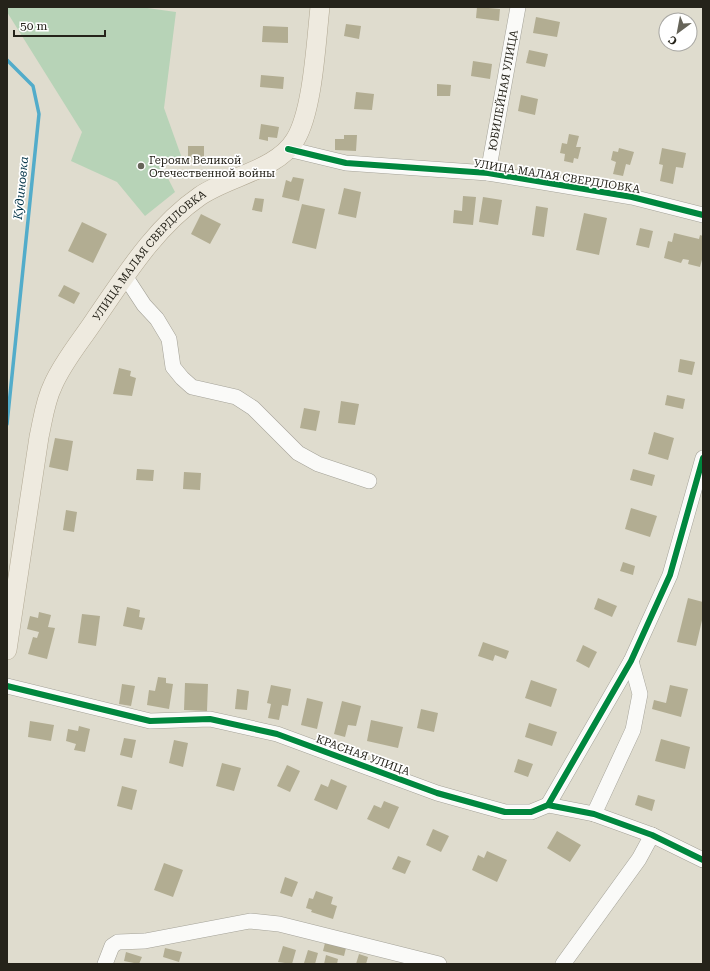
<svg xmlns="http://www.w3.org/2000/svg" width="710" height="971" font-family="'Roboto Serif',serif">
  <rect width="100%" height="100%" fill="#dfdcce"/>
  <!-- green -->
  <path fill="#b7d3b7" d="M7,7H140L176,12L164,108L184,164L170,158L158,159L175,192L145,216L117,182L71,161L82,132L7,12Z"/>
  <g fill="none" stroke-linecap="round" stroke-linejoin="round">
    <!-- stream -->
    <path stroke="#52acca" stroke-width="3.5" d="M7,60L33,86L39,114L7,424"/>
  </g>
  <!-- building -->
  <path fill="#b2ad92" d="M477,7L500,9L499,21L476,18Z
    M536,17L560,22L557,37L533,33Z
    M346,24L361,26L359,39L344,36Z
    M263,26L288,27V43L262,42Z
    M529,50L548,54L545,67L526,63Z
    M473,61L492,64L490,79L471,76Z
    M261,75L284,77L283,89L260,87Z
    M437,84L451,85L450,96H437Z
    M356,92L374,94L372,110L354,109Z
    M521,95L538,99L535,115L518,111Z
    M261,124L279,127L277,138L268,137V141L259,139Z
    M569,134L579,136L576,147H581L578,159L574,158L573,163L564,161L565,154L560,153L562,143L567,144Z
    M344,135H357L356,151L335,150V139H344Z
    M188,146H204V159L188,158Z
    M619,148L634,152L630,165L626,164L623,176L613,174L616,162L611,160L613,151L618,152Z
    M662,148L686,153L683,168L676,167L673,184L660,181L663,165L659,164Z
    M293,177L304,179L299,201L282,197L286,180L291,182Z
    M344,188L361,192L356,218L338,214Z
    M463,196L476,197L473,225L453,223L454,210L462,211Z
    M483,197L502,200L498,225L479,222Z
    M255,198L264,199L262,212L252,210Z
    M302,204L325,209L316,249L292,243Z
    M536,206L548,208L544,237L532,235Z
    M584,213L607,218L599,255L576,250Z
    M201,214L221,224L210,244L191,234Z
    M82,222L107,234L93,263L68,251Z
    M640,228L653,231L649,248L636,245Z
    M674,233L699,239L700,235L703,236V256L700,267L688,264L689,260L683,259L681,263L664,258L668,241L672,242Z
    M64,285L80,293L74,304L58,296Z
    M680,359L695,362L692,375L678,372Z
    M119,368L131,371L130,376L136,378L132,396L113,394Z
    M667,395L685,399L683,409L665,405Z
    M341,401L359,404L355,425L338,423Z
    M304,408L320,411L316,431L300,428Z
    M654,432L674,438L668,460L648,454Z
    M55,438L73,441L68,471L49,467Z
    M137,469L154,470L153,481L136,480Z
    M633,469L655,475L652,486L630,480Z
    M184,472L201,473L200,490L183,489Z
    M631,508L657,516L650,537L625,529Z
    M66,510L77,512L74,532L63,530Z
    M623,562L635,566L633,575L620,571Z
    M598,598L617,606L612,617L594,609Z
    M688,598L703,602V616L696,646L677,642Z
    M127,607L140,610L139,617L145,618L142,630L123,626Z
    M39,612L51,615L48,627L55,628L47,659L28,654L33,637L37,638L39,632L27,629L30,616L38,618Z
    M82,614L100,616L96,646L78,643Z
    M483,642L509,651L506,659L495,655L493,661L478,656Z
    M583,645L597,652L589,668L576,661Z
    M158,677L166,678V683L173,684L169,709L147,705L149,690L155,691Z
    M531,680L557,689L551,707L525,698Z
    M185,683L208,684L207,711L184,710Z
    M122,684L135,686L131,706L119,704Z
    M271,685L291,689L288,706L282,705L279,720L268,718L271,704L267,703Z
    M670,685L688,689L681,717L652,709L654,700L666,703Z
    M237,689L249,691L247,710L235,709Z
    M307,698L323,702L317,729L301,725Z
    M342,701L361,706L356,726L348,725L345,737L334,734Z
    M421,709L438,713L434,732L417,728Z
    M371,720L403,727L398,748L367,741Z
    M30,721L54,725L51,741L28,737Z
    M529,723L557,732L552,746L525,737Z
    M79,726L90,729L85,752L74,750L76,744L66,741L68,729L78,731Z
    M124,738L136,740L132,758L120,755Z
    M661,739L690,747L685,769L655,761Z
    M174,740L188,743L183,767L169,763Z
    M518,759L533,764L528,777L514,772Z
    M222,763L241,768L234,791L216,786Z
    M287,765L300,771L290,792L277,786Z
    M331,779L347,786L337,810L314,800L321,784L328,787Z
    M122,786L137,790L132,810L117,806Z
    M638,795L655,800L652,811L635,805Z
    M384,801L399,807L389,829L367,819L374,805L381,808Z
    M433,829L449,836L441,852L426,845Z
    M557,831L581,845L570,862L547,848Z
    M487,851L507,860L497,882L472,870L478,855L484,858Z
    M398,856L411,861L405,874L392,869Z
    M164,863L183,870L173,897L154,890Z
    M285,877L298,882L292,897L280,893Z
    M316,891L333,897L331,904L337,906L333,919L311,912L312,910L306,908L309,898L313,899Z
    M325,943L346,948L344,956L323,951Z
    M283,946L296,950L292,964L278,962Z
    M165,948L182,952L179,962L163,957Z
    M308,950L318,953L315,964L304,963Z
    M126,952L142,957L139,964L124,961Z
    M359,954L368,957L366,964H356Z
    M326,955L338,959L337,964H324Z"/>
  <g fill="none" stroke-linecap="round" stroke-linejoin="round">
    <!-- minor casing -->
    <g stroke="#a4a298" stroke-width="16">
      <g id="minor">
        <path d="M288,149L346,163L488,173L632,197L703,215"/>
        <path id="s1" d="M488,173L518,7"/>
        <path d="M125,276L144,305L157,319L169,339L173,367L182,378L192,387L236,397L253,408L298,453L318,464L369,481"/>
        <path d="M7,686L150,721L210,719L277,734L437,793L505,812H531L548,805L594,814L652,835L703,860"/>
        <path d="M548,805L631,661L670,575L703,458"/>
        <path d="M594,814L633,730L640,694L631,661"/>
        <path d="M105,964L112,946L118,942L145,941L250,921L279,924L439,964"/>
        <path d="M563,964L639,859L652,835"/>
      </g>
    </g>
    <!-- major casing -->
    <g stroke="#b1a893" stroke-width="20">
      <g id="major">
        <path id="s2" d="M7,650L39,437C43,419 45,401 53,385C63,362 80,342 94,321C125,276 155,227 200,196C229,176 277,170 295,140C313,111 316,42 320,7"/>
      </g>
    </g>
    <!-- minor -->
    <use href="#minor" stroke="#fafaf8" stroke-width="15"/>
    <!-- major -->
    <use href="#major" stroke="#eeeadf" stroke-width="19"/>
    <!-- cycleway casing -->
    <g stroke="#fff" stroke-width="8">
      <path id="cycleway" d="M288,149L346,163L488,173L632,197L703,215
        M7,686L150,721L210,719L277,734L437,793L505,812H531L548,805L594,814L652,835L703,860
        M548,805L631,661L670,575L703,458"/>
    </g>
    <!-- cycleway -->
    <use href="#cycleway" stroke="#00873e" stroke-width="6"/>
  </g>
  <!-- markers -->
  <circle fill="#666459" stroke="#fff" stroke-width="1.5" cx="141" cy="166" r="4"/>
  <g text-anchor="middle" stroke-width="3.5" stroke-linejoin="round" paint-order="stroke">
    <!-- street labels -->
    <g font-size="11" fill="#25231a" stroke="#fff">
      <text dy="4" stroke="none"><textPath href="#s1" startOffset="84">ЮБИЛЕЙНАЯ УЛИЦА</textPath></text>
      <text transform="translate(557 176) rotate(9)" y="4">УЛИЦА МАЛАЯ СВЕРДЛОВКА</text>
      <text dy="4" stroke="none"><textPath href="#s2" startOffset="432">УЛИЦА МАЛАЯ СВЕРДЛОВКА</textPath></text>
      <text transform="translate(363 755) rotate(20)" y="4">КРАСНАЯ УЛИЦА</text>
    </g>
    <!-- poi labels -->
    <g font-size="11" fill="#25231a" stroke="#fff" text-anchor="start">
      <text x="149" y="164">Героям Великой<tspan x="149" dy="13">Отечественной войны</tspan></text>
    </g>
    <!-- water labels -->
    <g font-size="12" font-style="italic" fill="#003246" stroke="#fff">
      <text transform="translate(21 188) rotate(-84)" y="4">Кудиновка</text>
    </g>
  </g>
  <!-- border -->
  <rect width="710" height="971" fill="none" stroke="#25231a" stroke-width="16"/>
  <!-- north arrow -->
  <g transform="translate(678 32) rotate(212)"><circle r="19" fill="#ffffff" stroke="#a8a7a3"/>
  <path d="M0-3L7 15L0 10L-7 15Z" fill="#666459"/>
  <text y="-6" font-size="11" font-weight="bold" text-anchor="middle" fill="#25231a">С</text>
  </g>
  <!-- scale -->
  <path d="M14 30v6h91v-6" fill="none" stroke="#25231a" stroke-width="2"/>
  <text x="20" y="30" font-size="12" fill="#25231a" stroke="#ffffff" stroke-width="3" paint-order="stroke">50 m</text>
</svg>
